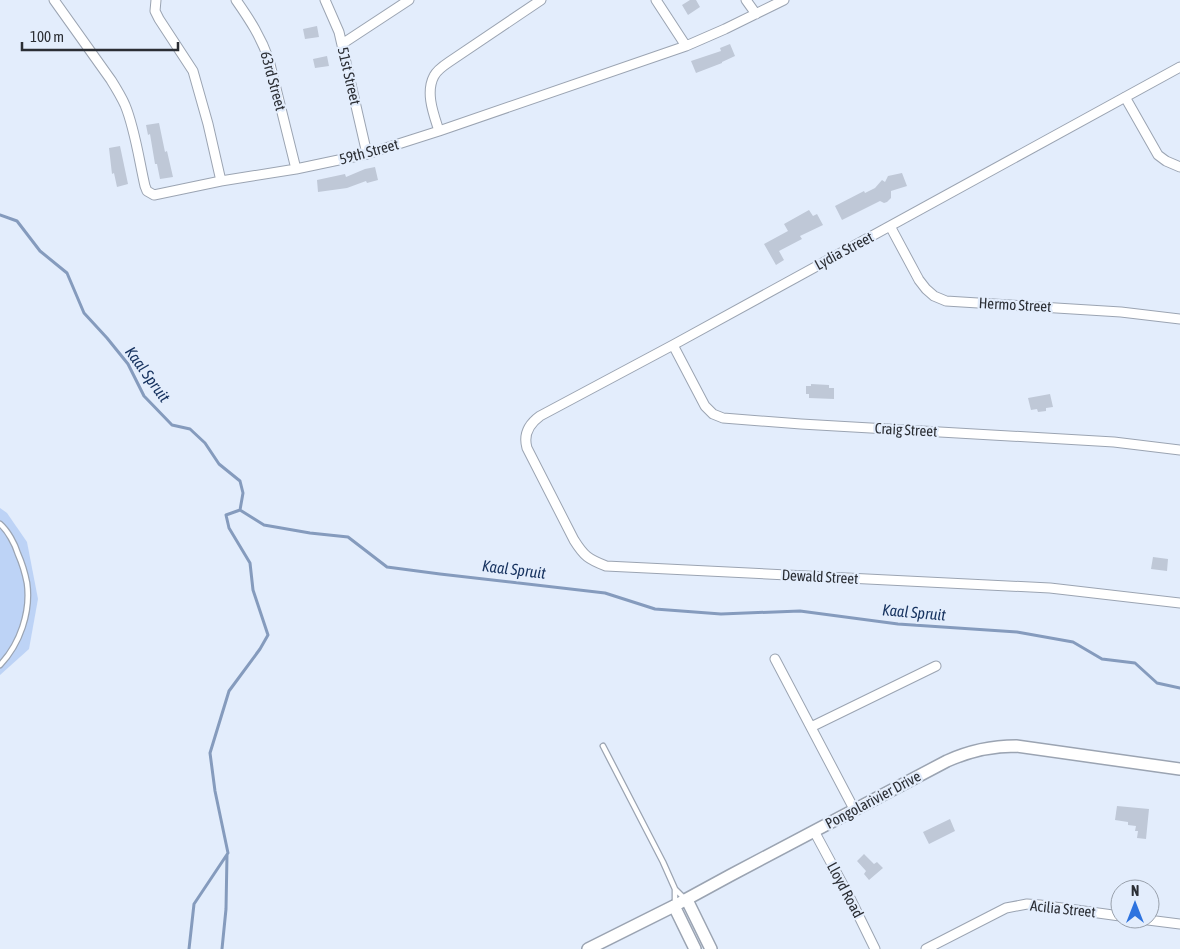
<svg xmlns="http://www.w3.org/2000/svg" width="1180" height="949" font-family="'Asap Condensed',sans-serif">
  <rect width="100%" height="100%" fill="#e3edfc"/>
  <!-- green -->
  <path fill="#bdd3f6" d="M0,508L7,513L27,542L38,599L29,649L0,675Z"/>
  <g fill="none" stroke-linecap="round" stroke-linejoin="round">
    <!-- stream -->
    <path stroke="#859bbd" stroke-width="3" d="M0,215L17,221L40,251L67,273L84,313L107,338L128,364L144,396L172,425L190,429L205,443L219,464L240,481L243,493L240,510
      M240,510L264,525L310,533L348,537L387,567L440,574L605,593L655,609L721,614L800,611L898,624L1017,632L1073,642L1102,659L1135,663L1157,683L1180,688
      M189,949L194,904L228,853L215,791L210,753L229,691L260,649L268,635L253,590L250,563L229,528L226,515L240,510
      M222,949L226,909L227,855"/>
  </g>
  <!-- building -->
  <path fill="#bfc8d7" d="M690,0H696L700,7L688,15L682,5Z
    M317,26L319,37L305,39L303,29Z
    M730,44L735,56L722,62V63L696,73L691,61L721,51L720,48Z
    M327,56L329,66L315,68L313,59Z
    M159,123L165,152L167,151L173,177L160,179L157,164H155L150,134L148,135L146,125Z
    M120,146L128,184L117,187L114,173L112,174L109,148Z
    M375,167L378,180L367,183L366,181L347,188L318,192L317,180L345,174L346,177L365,169Z
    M902,173L907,186L891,191V198L887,202L884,203L880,201L842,220L835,206L864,191L865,193L875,188L882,180L885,182L888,176Z
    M809,210L813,216L817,214L823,225L800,236L802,239L779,251L784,260L776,265L764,244L788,231L784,224Z
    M811,384L829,385V388H834V399L809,398V394H806V386H811Z
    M1050,394L1053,407L1046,408V411L1038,412L1037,409L1031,410L1028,398Z
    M1153,557L1168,559L1167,571L1151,569Z
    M1117,806L1149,809L1146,839L1137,838L1138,831H1135L1136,826L1128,825V822L1115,820Z
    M950,819L955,831L929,844L923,832Z
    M864,854L874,864L877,862L883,868L869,880L864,874L866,871L857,861Z"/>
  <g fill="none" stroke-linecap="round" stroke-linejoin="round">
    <!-- service casing -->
    <g stroke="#9ba4b2" stroke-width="7">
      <path id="service" d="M0,524C8,531 15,544 18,554C22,563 25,573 27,583C31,612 20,644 0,665
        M603,746L663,862L675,889L685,899
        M675,905V889"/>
    </g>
    <!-- minor casing -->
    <g stroke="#9ba4b2" stroke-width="11">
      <path id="minor" d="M54,0L111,80C116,88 121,96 125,105C135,129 139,160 145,186L147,191L154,195L221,181L296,169L367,154L439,131L686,46L725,29L784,0
        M156,0L155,11L159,19L193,71L208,124L221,181
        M236,0C250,20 261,37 269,60L296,169
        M325,0L339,32L367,154
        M656,0L686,46
        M746,0L756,14
        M342,44L409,0
        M1180,67L673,345L540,416C529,424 523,434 527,448L574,540C584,556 588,559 606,566L1050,588L1180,603
        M1125,97L1158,155L1166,161L1180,167
        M439,131C434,115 425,93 434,76C437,70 443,66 449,62L541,0
        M890,226L919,280L926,289L934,296L946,301L1121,312L1180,319
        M673,345L705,406L713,414L723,418L801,424L1114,442L1180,450
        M775,659L854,809
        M811,727L936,666
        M814,831L849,896L875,949
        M1140,919L1180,924
        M926,949L1006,908L1027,904L1040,905L1120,916"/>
    </g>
    <!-- tertiary casing -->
    <g stroke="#9ba4b2" stroke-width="14">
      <path id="tertiary" d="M687,900L711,949
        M674,906L695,949
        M588,949L674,906L731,875L947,761C969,751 991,746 1016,746L1180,769"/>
    </g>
    <!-- service -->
    <use href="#service" stroke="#fff" stroke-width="4.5"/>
    <!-- minor -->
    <use href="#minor" stroke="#fff" stroke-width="9"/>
    <!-- tertiary -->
    <use href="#tertiary" stroke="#fff" stroke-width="11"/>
  </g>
  <g text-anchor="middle" stroke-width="4.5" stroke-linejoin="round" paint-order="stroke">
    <!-- street labels -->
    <g font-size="15" fill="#2b2e34" stroke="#e3edfc">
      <text transform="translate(349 76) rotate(77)" y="5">51st Street</text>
      <text transform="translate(273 81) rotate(75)" y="5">63rd Street</text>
      <text transform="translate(369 152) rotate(-15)" y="5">59th Street</text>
      <text transform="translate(844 251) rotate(-28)" y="5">Lydia Street</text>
      <text transform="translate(1015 305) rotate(3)" y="5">Hermo Street</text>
      <text transform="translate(906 430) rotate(3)" y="5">Craig Street</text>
      <text transform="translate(820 577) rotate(3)" y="5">Dewald Street</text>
      <text transform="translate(873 800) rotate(-28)" y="5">Pongolarivier Drive</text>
      <text transform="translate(845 890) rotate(62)" y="5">Lloyd Road</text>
      <text transform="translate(1063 909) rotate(6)" y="5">Acilia Street</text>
    </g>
    <!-- water labels -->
    <g font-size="16" font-style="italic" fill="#16325f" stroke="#e3edfc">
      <text transform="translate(148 374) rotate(54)" y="6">Kaal Spruit</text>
      <text transform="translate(514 569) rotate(7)" y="6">Kaal Spruit</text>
      <text transform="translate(914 612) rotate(5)" y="6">Kaal Spruit</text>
    </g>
  </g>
  <!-- north arrow -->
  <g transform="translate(1135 904)"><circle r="24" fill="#e3edfc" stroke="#99a1ac"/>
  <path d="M0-4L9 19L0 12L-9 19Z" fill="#2d73df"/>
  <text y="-8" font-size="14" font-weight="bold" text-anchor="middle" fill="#2b2e34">N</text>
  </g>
  <!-- scale -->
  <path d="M22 42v8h156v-8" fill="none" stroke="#2b2e34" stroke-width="2.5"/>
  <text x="30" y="42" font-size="15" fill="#2b2e34" stroke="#e3edfc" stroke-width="4" paint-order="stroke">100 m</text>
</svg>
